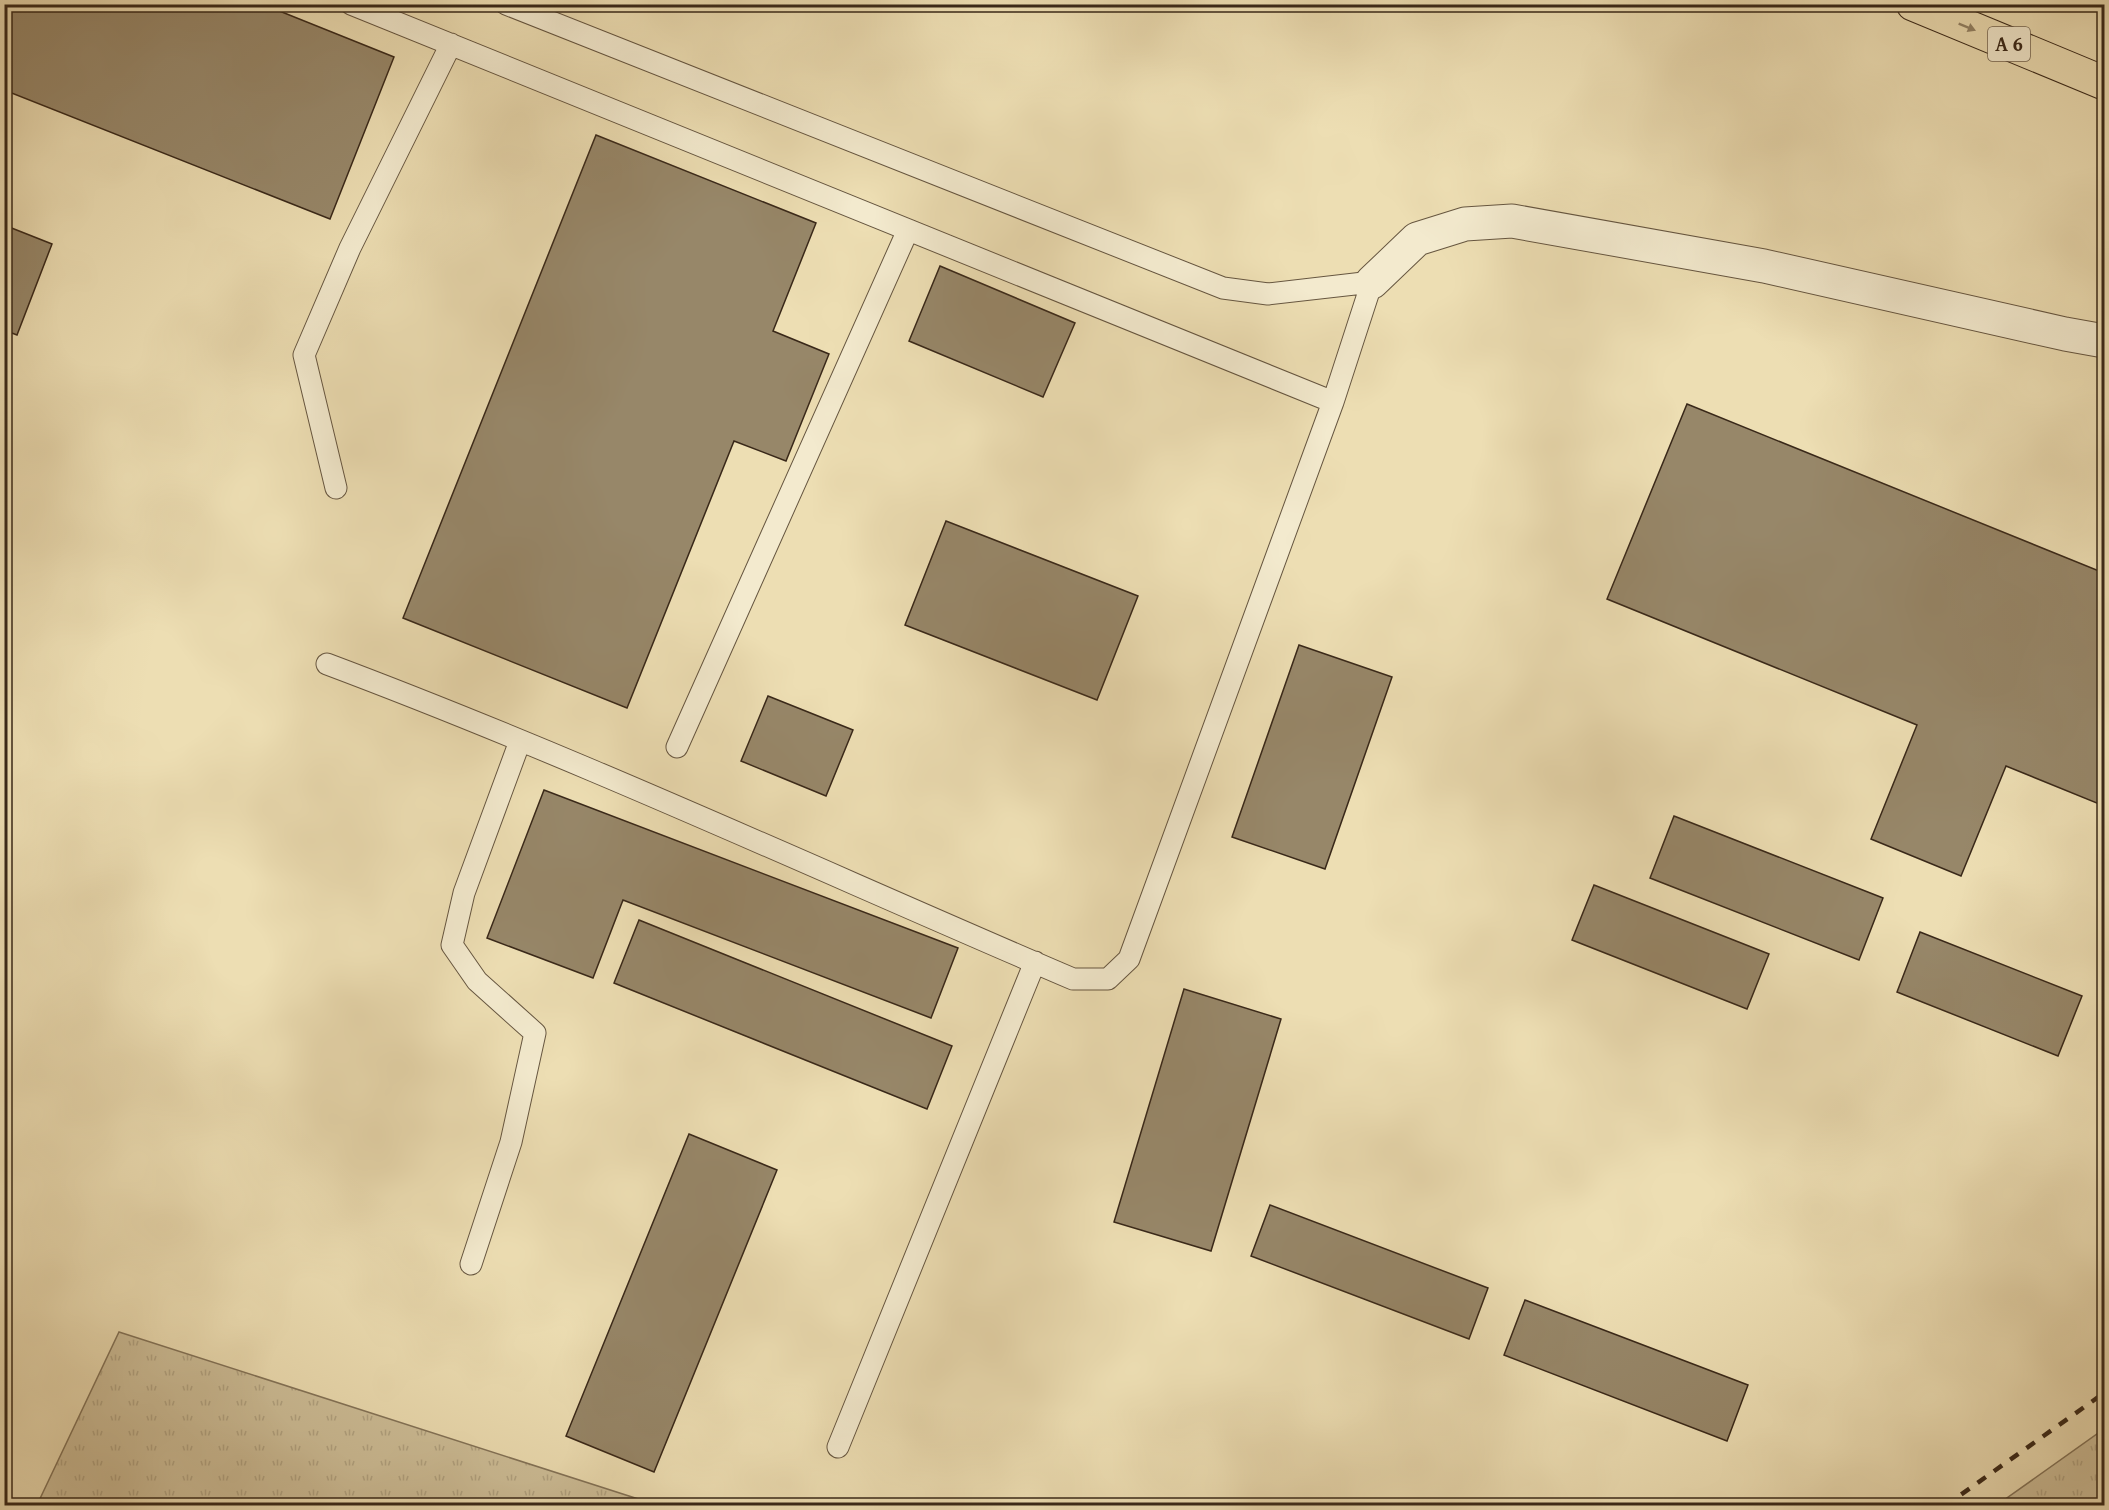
<svg xmlns="http://www.w3.org/2000/svg" width="2109" height="1510" font-family="'Gentium Book Plus',serif">
  <defs>
    <pattern id="grass-tufts" width="24" height="20" patternUnits="userSpaceOnUse" patternTransform="scale(1.5)"><rect width="24" height="20" fill="#cebf99"/><path d="M3 7l-1-3M5 7V3M7 7l1-3M15 17l-1-3M17 17v-4M19 17l1-3" fill="none" stroke="#b2a483"/></pattern>
  </defs>
  <rect width="100%" height="100%" fill="#eddeb3"/>
  <filter id="stains"><feTurbulence type="fractalNoise" baseFrequency=".00333" numOctaves="4"/><feColorMatrix values="0 0 0 0 .2 0 0 0 0 .09 0 0 0 0 .02 0 0 0 .5 -.17"/></filter>
  <radialGradient id="worn" r=".72"><stop offset=".6" stop-color="#630" stop-opacity="0"/><stop offset="1" stop-color="#630" stop-opacity=".3"/></radialGradient>
  <!-- grass -->
  <path fill="url(#grass-tufts)" stroke="#847459" stroke-width="1.5" d="M119,1332L657,1505H37Z
    M2104,1429V1505H1997Z"/>
  <!-- building -->
  <path fill="#978769" stroke="#392819" stroke-width="1.5" d="M4,4H262L394,57L330,219L4,90Z
    M596,135L816,223L773,331L829,354L786,461L734,441L627,708L403,618Z
    M4,225L52,244L17,335L4,330Z
    M940,266L1075,323L1043,397L909,341Z
    M1687,404L2104,573V806L2006,766L1961,876L1871,839L1917,725L1607,599Z
    M946,521L1138,596L1097,700L905,625Z
    M1299,645L1392,677L1325,869L1232,837Z
    M768,696L853,730L826,796L741,761Z
    M544,790L958,948L931,1018L623,900L593,978L487,938Z
    M1674,816L1883,898L1859,960L1650,878Z
    M1594,885L1769,954L1747,1009L1572,940Z
    M639,920L952,1046L927,1109L614,983Z
    M1920,932L2082,996L2058,1056L1897,992Z
    M1184,989L1281,1019L1211,1251L1114,1222Z
    M689,1134L777,1170L654,1472L566,1436Z
    M1270,1205L1488,1288L1469,1339L1251,1256Z
    M1525,1300L1748,1385L1727,1441L1504,1355Z"/>
  <g fill="none" stroke-linecap="round" stroke-linejoin="round">
    <!-- lane casing -->
    <g stroke="#665640" stroke-width="23">
      <path id="lane" d="M351,4L1333,402
        M336,488L304,355L350,248L451,44
        M327,664C580,759 825,873 1073,979H1108L1129,959L1333,402L1372,282L1268,294L1223,288L506,4
        M677,747L908,230
        M471,1264L511,1142L535,1033L477,981L452,945L464,893L520,741
        M838,1447L1035,962"/>
    </g>
    <!-- street casing -->
    <g stroke="#665640" stroke-width="35">
      <path id="street" d="M1372,282L1417,239L1465,224L1512,221L1764,266L2065,334L2104,341"/>
    </g>
    <!-- highway casing -->
    <g stroke="#392819" stroke-width="35">
      <path id="highway" d="M1913,4L2104,83"/>
    </g>
    <!-- lane -->
    <use href="#lane" stroke="#f3eace" stroke-width="21"/>
    <!-- street -->
    <use href="#street" stroke="#f3eace" stroke-width="33"/>
    <!-- highway -->
    <use href="#highway" stroke="#eddeb3" stroke-width="33"/>
    <!-- rail -->
    <path stroke="#392819" stroke-width="4.5" stroke-dasharray="10 10" stroke-linecap="butt" d="M1945,1506L2104,1393"/>
  </g>
  <!-- one-way arrows -->
  <defs><path id="oneway-solid" d="M-6-.8H1V-3.2L6.5 0L1 3.2V.8H-6Z" transform="scale(1.5)"/></defs>
  <use fill="#938366" href="#oneway-solid" transform="translate(1967 27) rotate(22)"/>
  <g text-anchor="middle" stroke-width="6" stroke-linejoin="round" paint-order="stroke">
    <!-- shield labels -->
    <rect fill="#f3eace" stroke="#71624f" stroke-width="1.5" x="1988" y="27" width="42" height="34" rx="4.5"/>
    <g font-size="20" font-weight="bold" fill="#392819">
      <text x="2009" y="51">A 6</text>
    </g>
  </g>
  <!-- margin -->
  <rect width="2109" height="1510" fill="none" stroke="#eddeb3" stroke-width="24"/>
  <rect x="6" y="6" width="2097" height="1498" fill="none" stroke="#392819" stroke-width="3"/>
  <rect x="12" y="12" width="2085" height="1486" fill="none" stroke="#392819" stroke-width="1.5"/>
  <rect width="100%" height="100%" filter="url(#stains)"/>
  <rect width="100%" height="100%" fill="url(#worn)"/>
</svg>
